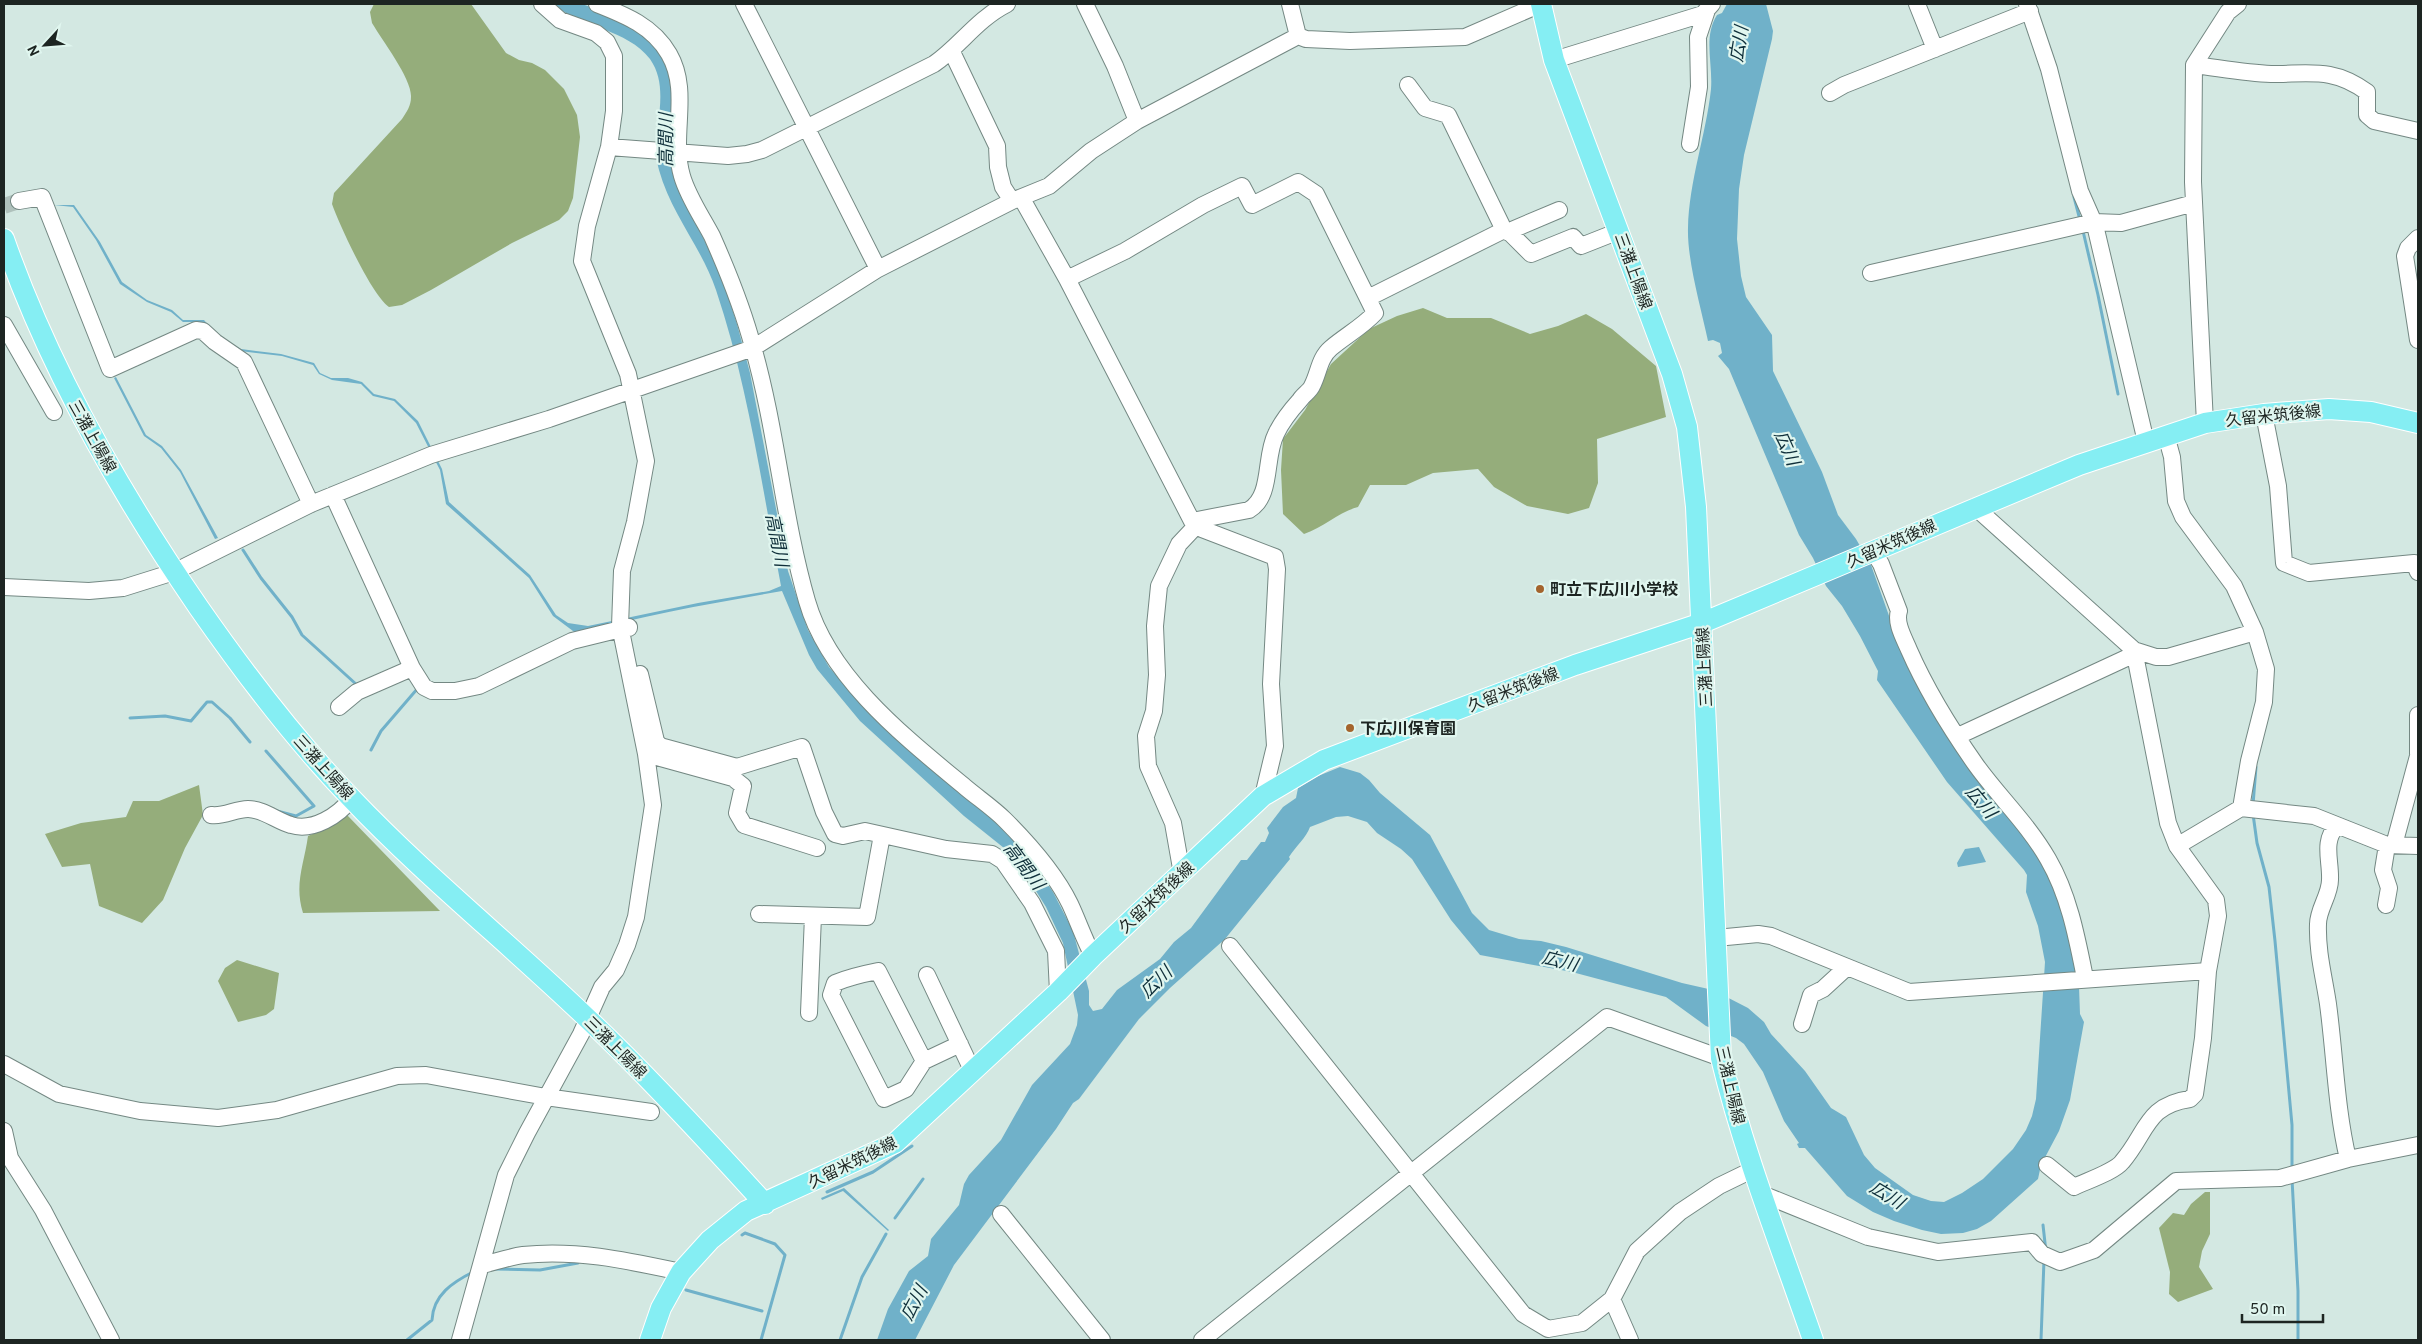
<svg xmlns="http://www.w3.org/2000/svg" width="2422" height="1344" font-family="Overpass,'Noto Sans JP',sans-serif">
  <rect width="100%" height="100%" fill="#d3e8e2"/>
  <!-- forest -->
  <path fill="#95ad7b" d="M374,4H471L506,53L519,60L532,63L545,70L564,89L577,115L580,137L573,198L568,211L559,220L512,243L431,290L402,305L389,307C371,294 340,226 332,204L334,193L402,119C407,111 411,106 411,97C412,79 382,40 372,23L370,12Z
    M1423,308L1447,318H1491L1530,334L1558,326L1586,314L1612,329L1656,366L1666,417L1597,439L1598,483L1589,508L1568,514L1527,506L1494,487L1478,469L1433,473L1406,485H1370L1358,507C1339,512 1324,527 1304,534L1283,514L1281,470L1283,439L1305,410L1331,364L1369,329L1397,316Z
    M199,785L203,815L185,848L163,900L142,923L99,906L90,864L62,867L45,834L81,823L126,817L133,801H159Z
    M347,815L440,911L303,913C294,884 304,865 308,836L331,826Z
    M237,960L279,973L274,1009L266,1015L238,1022L218,981L225,968Z
    M2205,1192H2210V1234L2202,1251L2199,1267L2213,1289L2178,1302L2169,1294L2170,1272L2159,1228L2173,1213L2184,1215L2191,1204Z"/>
  <!-- water -->
  <path fill="#70b1c9" d="M553,4H582L599,10L644,34L667,63L674,92L671,167L682,195L721,274L737,324L750,373L788,571L808,630L829,667L871,715L976,802L1016,842L1038,870L1053,892L1073,931L1089,991V1005L1093,1011L1102,1009L1117,990L1160,959L1174,942L1191,928L1241,860H1247L1261,842H1265L1269,833L1267,828L1283,807L1296,798L1298,788L1318,776L1340,767L1360,773L1369,780L1380,793L1430,835L1472,913L1489,930L1519,939L1541,941L1566,947L1682,983L1713,990L1748,1008L1764,1022L1771,1034L1805,1071L1831,1108L1846,1117L1864,1155L1875,1168L1913,1195L1931,1201L1944,1202L1962,1193L1983,1179L2013,1149L2026,1130L2032,1116L2036,1099L2045,962L2038,926L2026,892L2027,875L2024,870L1947,782L1877,680L1878,671L1860,636L1842,606L1826,586L1813,558L1799,535L1729,369L1718,356L1722,353L1720,343L1713,340L1708,341C1701,308 1687,260 1688,228C1689,181 1706,135 1711,89C1713,63 1703,37 1717,15L1722,13L1727,4H1766L1773,31L1772,39L1744,155L1739,189L1737,239L1741,276L1746,297L1772,335L1773,371L1822,472L1838,515L1856,539L1871,565L1893,627L2037,853L2049,875L2066,921L2079,986L2080,1014L2084,1022L2070,1100L2059,1131L2041,1165L2038,1179L1991,1221L1977,1229L1963,1233L1941,1234L1922,1230L1894,1221L1873,1212L1847,1196L1805,1148H1799L1797,1144L1799,1143L1784,1121L1763,1072L1744,1044L1736,1038L1706,1026L1666,997L1572,972L1480,955L1451,920L1412,859L1401,849L1377,833L1367,822L1348,816L1336,817L1310,827C1306,838 1296,846 1289,857L1290,859L1225,939L1170,988L1139,1019L1079,1099L1073,1103L1056,1129L954,1265L915,1340H877L888,1309L909,1271L928,1256L931,1239L959,1205L964,1184L969,1175L1001,1140L1032,1085L1070,1044L1077,1025L1078,1015L1063,943L1046,907L1031,883L1004,848L964,816L860,721L817,669L809,655L782,591C713,603 644,615 577,634L553,616L529,578L446,504L440,470L416,423L394,401L373,396L361,384L332,380L319,374L313,365L282,356L240,351L209,331L203,322H183L171,312L147,302L120,284L96,240L73,207L54,205H74L100,242L122,282L147,300L172,310L183,320H204L217,335L241,349L281,354L314,363L320,373L331,378H348L362,382L374,394L395,399L418,421L442,469L449,502L530,575L556,615L568,623L588,626L698,603L769,591L781,586C762,487 748,385 716,290C702,248 671,214 659,170C649,134 673,92 650,59C627,29 582,28 553,4Z
    M116,377L146,435L162,446L181,470L218,538L215,539L180,472L161,448L144,436L114,378Z
    M1979,847L1986,862L1958,867L1957,863L1965,849Z
    M844,1188L889,1230L888,1231L843,1191L822,1200L821,1198Z"/>
  <g fill="none" stroke-linecap="round" stroke-linejoin="round">
    <!-- stream -->
    <path stroke="#70b1c9" stroke-width="3" d="M2074,197L2080,220
      M2083,231L2098,295L2118,394
      M243,550L261,578L292,617L302,635L357,685
      M130,718L165,716L191,721L207,702H212L230,718L250,742
      M371,750L381,731L418,688
      M266,751L314,806L296,816L277,811
      M2253,805L2256,767
      M2253,814L2257,843L2269,887L2275,941L2292,1125V1170
      M2292,1179L2298,1291V1340
      M827,1192L873,1172L912,1146
      M895,1218L923,1179
      M2043,1225L2046,1252
      M742,1235L745,1233L775,1244L785,1255L761,1340
      M495,1269L540,1270L578,1263
      M686,1290L762,1311
      M407,1340L432,1320C433,1295 453,1282 473,1272
      M840,1340L862,1277L886,1234
      M2041,1340L2044,1260"/>
    <!-- minor-tunnel -->
    <path stroke="#afc1bc" stroke-width="16" stroke-dasharray="16 8" stroke-linecap="butt" d="M4,206L19,201"/>
    <!-- minor casing -->
    <g stroke="#748883" stroke-width="18">
      <path id="minor" d="M597,4C625,15 653,26 669,54C691,92 670,135 682,176C688,197 702,217 712,236C728,272 743,309 753,347C777,431 783,518 807,601C829,678 906,738 965,787C978,798 993,808 1005,820C1029,844 1055,873 1070,904C1078,921 1084,939 1093,956
        M744,4L878,269
        M1085,4L1115,66L1137,121
        M1290,4L1298,36
        M1917,4L1935,49
        M2027,4L2049,69L2080,191L2095,225L2146,442
        M1298,36L1306,39L1350,41L1465,37L1541,4
        M952,52L997,146L998,167L1003,187L1012,201
        M1554,60L1703,14L1712,4
        M2194,65C2219,68 2246,73 2271,74C2310,74 2333,67 2367,92V115L2374,121L2418,131
        M1408,85L1425,108L1448,115L1504,230L1510,233L1531,254L1573,237L1581,246L1619,231
        M1830,93L1844,85L2030,11
        M1690,144L1699,87L1698,37L1707,10
        M609,147L728,156L747,154L762,150L934,64C960,46 977,19 1007,4
        M1022,199L1067,279L1195,527L1179,544L1159,586L1155,626L1157,675L1154,711L1146,736L1148,766L1173,823L1182,874
        M19,201L42,197L110,369L196,330L203,331L215,342L244,362L311,504
        M1507,232L1559,210
        M2418,238L2408,248L2405,256L2418,340
        M1871,273L2094,222L2121,223L2194,203
        M1067,279L1125,251L1203,205L1242,186L1252,205L1298,182L1316,194L1375,313C1362,327 1345,336 1331,348C1319,358 1319,373 1312,386C1310,391 1303,395 1300,400C1291,410 1281,423 1276,434C1264,457 1273,496 1249,510L1192,521
        M1368,298L1504,230
        M4,325L54,412
        M2264,414L2278,486L2284,563L2309,573L2414,563L2418,572
        M2205,423L2193,182L2194,65L2228,12L2238,4
        M2166,435L2172,457L2176,501L2183,517L2234,586L2255,632L2266,669L2264,702L2249,761L2241,808
        M333,495L412,668L424,687L432,691H455L479,686L572,641L629,627V628
        M1975,507L2134,650L2156,657H2168L2255,632
        M1202,529L1275,557L1277,569L1271,684L1275,746L1263,796
        M1873,551L1881,564L1899,611C1895,623 1904,638 1909,650C1927,691 1950,728 1976,765C1999,797 2028,824 2048,859C2069,895 2077,938 2085,978
        M4,587L89,591L123,588L174,572L311,504L431,455L549,419L753,348L878,269L1012,201L1049,186L1091,151L1137,121L1298,36
        M640,674L656,741L660,746L737,767L802,747L824,812L835,834L843,836L865,831L946,849L992,854L1003,861L1032,903L1056,951L1058,992
        M339,707L357,692L412,668
        M2418,715V754
        M1958,736L2135,654
        M646,754L733,778L743,786L737,813L744,825L817,848
        M211,815C224,817 235,809 248,809C263,809 277,821 291,825C313,832 339,815 351,799
        M2337,826C2322,841 2331,861 2330,880C2330,895 2318,909 2318,924C2317,952 2324,977 2328,1004C2335,1056 2336,1108 2348,1159
        M2394,845L2418,756
        M2177,846L2241,808L2314,816L2387,845L2418,846
        M2386,905L2389,888L2383,870L2387,845
        M759,914L867,917L882,835
        M1716,938L1758,934L1771,936L1909,992L2208,971
        M1230,946L1523,1314L1548,1329L1582,1323L1612,1299L1637,1251L1680,1212L1719,1186L1754,1169
        M927,975L972,1070
        M809,1013L813,916
        M1802,1024L1811,995L1823,989L1847,967
        M924,1061L878,971C863,974 849,977 835,983L831,995L884,1099L906,1089L924,1061L960,1044
        M4,1064L59,1094L140,1111L218,1118L277,1110L397,1076L426,1075L546,1097L651,1112
        M4,1131L10,1158L43,1210L111,1340
        M2047,1165L2074,1187C2086,1181 2114,1172 2122,1162C2147,1133 2146,1105 2190,1099L2195,1094L2203,1038L2208,971L2218,916L2216,900L2177,846L2168,823L2134,650
        M1762,1194L1868,1237L1938,1252L2032,1242L2042,1254L2060,1262L2094,1250L2176,1181L2280,1178L2348,1159L2418,1145
        M1001,1214L1102,1340
        M482,1265C495,1262 509,1257 523,1255C576,1249 629,1261 681,1272
        M1612,1299L1630,1340
        M460,1340L506,1175L527,1133L581,1034L602,987L616,970L627,945L636,917L653,805L646,754L620,626L622,571L635,522L646,461L628,374L582,261L587,226L609,147L614,111V56L607,42L596,33L560,20L542,4
        M1202,1340L1607,1017L1721,1058"/>
    </g>
    <!-- major casing -->
    <g stroke="#fff" stroke-width="22">
      <path id="major" d="M1541,4L1554,60L1672,374L1687,427L1696,507L1721,1058C1744,1154 1781,1247 1813,1340
        M4,239C50,371 120,493 199,608C245,674 294,739 351,798C425,876 510,944 588,1019C650,1078 708,1141 765,1204
        M650,1340L661,1308L681,1272L710,1240L746,1211L895,1143L1058,992L1093,956L1263,796L1324,760L1575,665L1702,623L2079,465L2205,423L2264,414L2329,409L2371,412L2418,423"/>
    </g>
    <!-- minor -->
    <use href="#minor" stroke="#fff" stroke-width="16"/>
    <!-- major -->
    <use href="#major" stroke="#85eef3" stroke-width="20"/>
  </g>
  <!-- markers -->
  <g fill="#a4642d" stroke="#e0f6ef" stroke-width="2">
    <circle cx="1540" cy="589" r="5"/>
    <circle cx="1350" cy="728" r="5"/>
  </g>
  <g text-anchor="middle" stroke-width="4.5" stroke-linejoin="round" paint-order="stroke">
    <!-- street labels -->
    <g font-size="16" fill="#1d2522" stroke="#e0f6ef">
      <text transform="translate(1634 271) rotate(70)" y="6">三潴上陽線</text>
      <text transform="translate(2273 415) rotate(-6)" y="6">久留米筑後線</text>
      <text transform="translate(93 436) rotate(61)" y="6">三潴上陽線</text>
      <text transform="translate(1891 543) rotate(-24)" y="6">久留米筑後線</text>
      <text transform="translate(1704 667) rotate(-93)" y="6">三潴上陽線</text>
      <text transform="translate(1513 689) rotate(-21)" y="6">久留米筑後線</text>
      <text transform="translate(324 767) rotate(48)" y="6">三潴上陽線</text>
      <text transform="translate(1156 897) rotate(-43)" y="6">久留米筑後線</text>
      <text transform="translate(616 1047) rotate(45)" y="6">三潴上陽線</text>
      <text transform="translate(1731 1085) rotate(77)" y="6">三潴上陽線</text>
      <text transform="translate(852 1162) rotate(-26)" y="6">久留米筑後線</text>
    </g>
    <!-- poi labels -->
    <g font-size="16" font-weight="bold" fill="#1d2522" stroke="#e0f6ef" text-anchor="start">
      <text x="1550" y="595">町立下広川小学校</text>
      <text x="1360" y="734">下広川保育園</text>
    </g>
    <!-- water labels -->
    <g font-size="18" font-style="italic" fill="#0f2f3a" stroke="#e0f6ef">
      <text transform="translate(1739 44) rotate(-81)" y="6">広川</text>
      <text transform="translate(666 140) rotate(-90)" y="6">高間川</text>
      <text transform="translate(1787 448) rotate(66)" y="6">広川</text>
      <text transform="translate(777 540) rotate(79)" y="6">高間川</text>
      <text transform="translate(1981 802) rotate(50)" y="6">広川</text>
      <text transform="translate(1024 866) rotate(53)" y="6">高間川</text>
      <text transform="translate(1560 961) rotate(14)" y="6">広川</text>
      <text transform="translate(1156 982) rotate(-44)" y="6">広川</text>
      <text transform="translate(1887 1195) rotate(31)" y="6">広川</text>
      <text transform="translate(914 1303) rotate(-62)" y="6">広川</text>
    </g>
  </g>
  <!-- border -->
  <rect width="2422" height="1344" fill="none" stroke="#1d2522" stroke-width="10"/>
  <!-- north arrow -->
  <g transform="translate(45 45) rotate(244)" stroke="#e0f6ef" stroke-width="4" paint-order="stroke">
  <path d="M0-4L9 19L0 12L-9 19Z" fill="#1d2522"/>
  <text y="-8" font-size="14" font-weight="bold" text-anchor="middle" fill="#1d2522">N</text>
  </g>
  <!-- scale -->
  <path d="M2242 1314v8h81v-8" fill="none" stroke="#1d2522" stroke-width="2.5"/>
  <text x="2250" y="1314" font-size="15" fill="#1d2522" stroke="#e0f6ef" stroke-width="4" paint-order="stroke">50 m</text>
</svg>
